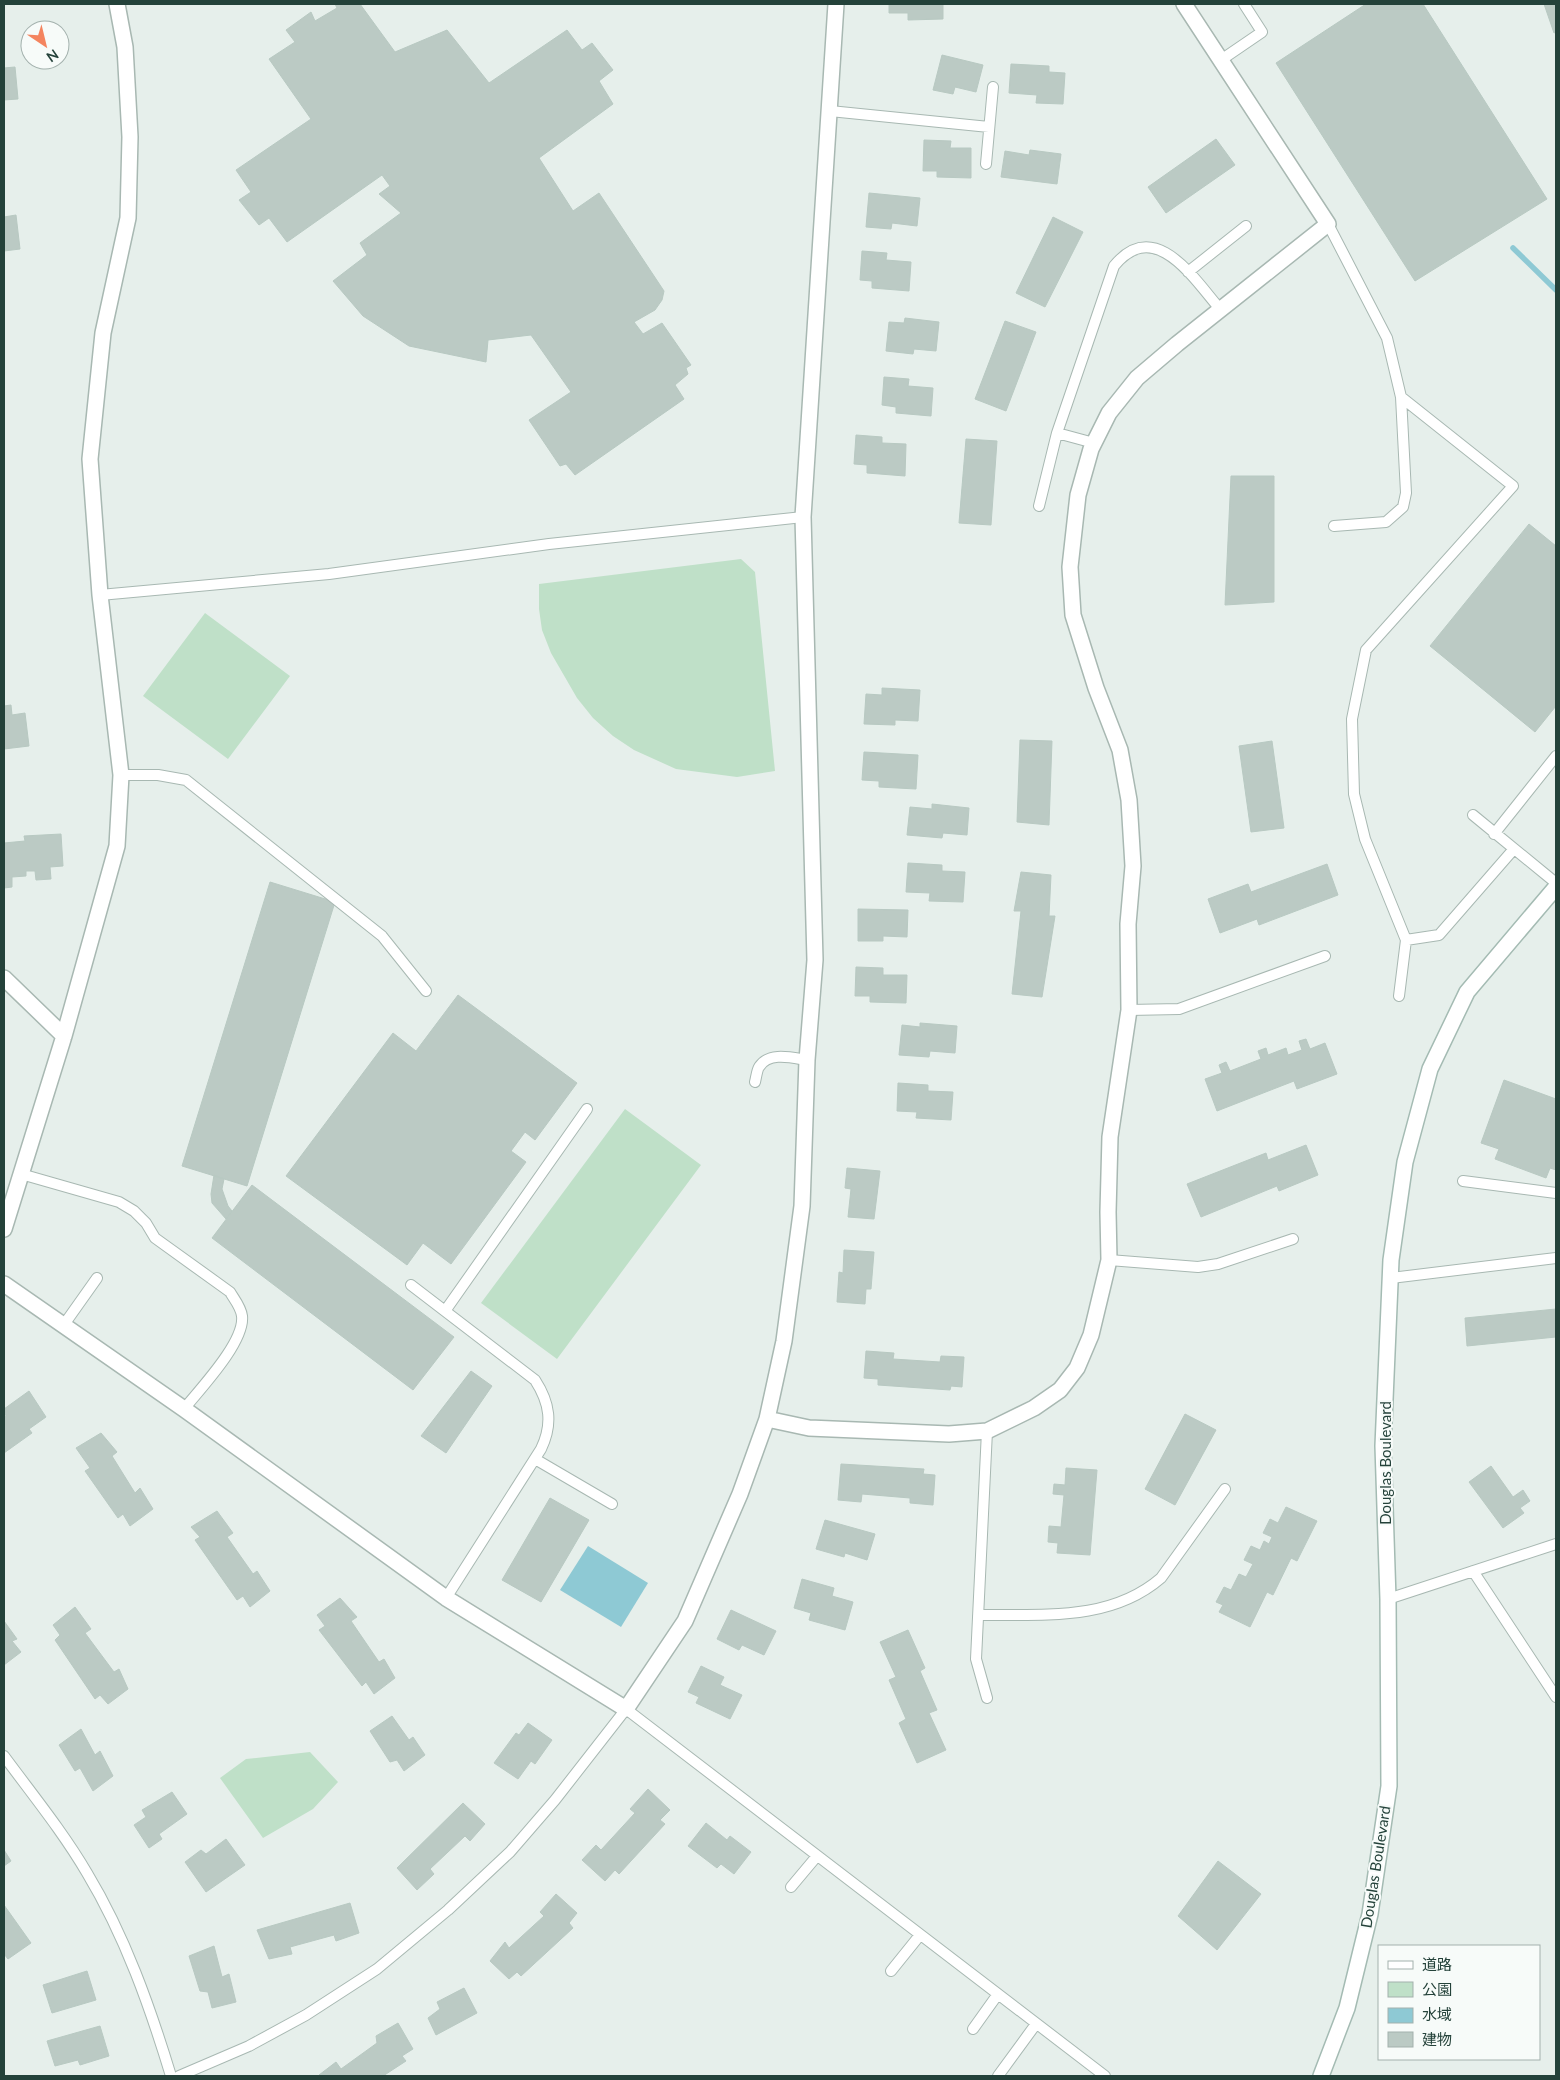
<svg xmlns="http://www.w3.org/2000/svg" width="1560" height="2080" font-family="Lato,'Noto Sans JP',sans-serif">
  <rect width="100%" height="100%" fill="#e6efeb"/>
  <!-- green -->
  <path fill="#bfe0c8" d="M741,559L755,572L775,771L737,777L676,769L634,750L613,736L593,718L577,698L551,653L542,630L539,609V584Z
    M205,613L290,676L228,759L143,696Z
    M625,1109L701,1165L557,1359L481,1303Z
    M310,1752L338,1782L313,1809L263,1838L220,1778L246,1759Z"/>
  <!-- water -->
  <path fill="#8ec9d4" d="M588,1546L648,1583L621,1627L560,1590Z"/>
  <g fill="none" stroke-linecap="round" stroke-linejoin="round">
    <!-- stream -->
    <path stroke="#8ec9d4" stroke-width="5.5" d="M1513,248L1556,290"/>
  </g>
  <!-- building -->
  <path fill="#bbcac4" stroke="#b8c9c2" d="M335,4H360L395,52L447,30L489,83L567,30L582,50L592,43L613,70L599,81L613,104L539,158L573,211L599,193L664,291L662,300L655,310L634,322L643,334L662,323L691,365L686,368L688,374L675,385L684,399L575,475L566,464L560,466L529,420L571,392L531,335L488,340L486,362L409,346L363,316L333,281L367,255L360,243L401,213L379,194L390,186L382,175L287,242L269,218L259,225L239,200L251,192L236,170L311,119L269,59L295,42L286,30L311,12L315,21L337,8Z
    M889,4H943V19L908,20V13H889Z
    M1366,4H1423L1547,199L1415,281L1276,63Z
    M1544,4H1556V32L1554,33Z
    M942,55L983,65L976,92L955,87L953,94L933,90Z
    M1011,64L1049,66V72L1065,73L1063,104L1036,103L1037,95L1009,93Z
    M15,67L18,99L4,100V111V68Z
    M1216,139L1235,165L1166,213L1148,187Z
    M924,140L951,141L950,148H971V178L937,177V171H923Z
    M1030,150L1061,154L1057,184L1001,177L1005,151L1029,155Z
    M869,193L920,198L917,226L892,223L891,229L866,227Z
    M16,215L20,249L4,251V217Z
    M1053,217L1083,232L1045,307L1016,293Z
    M862,251L887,253L886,260L911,262L909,291L872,288V281L860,280Z
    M905,318L939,322L936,351L914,349L913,354L886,351L889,322L904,323Z
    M1005,321L1036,332L1006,411L975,399Z
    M884,377L909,379L908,386L933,388L931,416L896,413V407L882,405Z
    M856,435L882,437V443L906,444L905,476L867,473V465L854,464Z
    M966,439L997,441L991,525L959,523Z
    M1231,476H1274V602L1225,605Z
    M1529,524L1556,546V706L1535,732L1430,646Z
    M882,688L920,690L918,721L895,720V725L864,724L866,694L882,695Z
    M11,705L12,715L25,713L29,746L4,749V706Z
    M1020,740L1052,741L1049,825L1017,822Z
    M1272,741L1284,828L1251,832L1239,746Z
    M864,752L918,755L916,789L879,787V781L862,780Z
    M932,804L969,808L967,835L943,833L942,838L907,835L910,807L932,809Z
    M61,834L63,866L50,867L51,879L36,880L35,871H26V876L12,877V887L4,888V843L25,841L24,836Z
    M908,863L942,865V871L965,872L963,902L929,901L930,893L906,892Z
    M1327,864L1338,895L1259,925L1257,919L1220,933L1208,899L1248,884L1251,892Z
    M1021,872L1051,875L1049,916H1055L1042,997L1012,994L1021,911H1014Z
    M270,882L335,902L247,1186L182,1166Z
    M858,909L908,910L907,937L883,936V941H858Z
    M856,967L883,968V975H907L906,1003L870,1002V996H855Z
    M458,995L577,1083L535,1140L525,1132L511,1151L526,1162L451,1264L423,1243L407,1265L286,1176L393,1033L416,1051Z
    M920,1023L957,1026L955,1053L930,1051L929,1057L899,1055L902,1025L920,1027Z
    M1306,1039L1310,1049L1325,1043L1337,1074L1297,1089L1294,1081L1217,1111L1205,1079L1222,1073L1219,1065L1226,1062L1230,1071L1261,1059L1258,1051L1266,1048L1268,1055L1286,1048L1288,1055L1302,1050L1299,1041Z
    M1504,1080L1556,1099V1170L1550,1168L1546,1178L1495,1159L1499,1149L1481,1143Z
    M898,1083L928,1085V1091L953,1092L951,1120L916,1118L917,1112L897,1111Z
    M1306,1145L1318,1175L1279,1191L1277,1186L1201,1217L1187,1184L1266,1153L1268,1160Z
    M847,1168L880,1171L874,1219L848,1217L851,1189L845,1188Z
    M214,1175L224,1179L222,1189L228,1206L232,1211L226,1219L212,1203L211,1194Z
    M252,1185L454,1337L413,1390L212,1238Z
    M844,1250L874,1252L871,1289H866L865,1304L837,1302L839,1272L843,1273Z
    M1556,1309V1337L1467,1346L1465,1318Z
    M866,1351L894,1353L893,1359L940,1362L941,1356L964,1357L962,1387L951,1386L950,1390L878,1385V1379L864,1378Z
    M471,1371L492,1386L446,1453L421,1436Z
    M29,1391L46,1417L29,1429L32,1433L4,1453V1417L6,1416L4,1409Z
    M1185,1414L1216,1430L1175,1505L1145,1489Z
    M101,1433L117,1452L112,1456L135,1493L140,1488L153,1509L130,1526L123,1514L118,1518L85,1471L90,1468L76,1448Z
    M841,1464L924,1469L923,1474L935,1475L933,1505L910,1503V1498L862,1494L861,1502L838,1500Z
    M1491,1466L1513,1497L1523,1490L1530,1501L1520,1508L1524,1513L1503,1528L1469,1482Z
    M1066,1468L1097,1470L1090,1555L1057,1553L1058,1543L1048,1542L1049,1526L1061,1527L1064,1495L1053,1494L1054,1484L1065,1485Z
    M550,1498L589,1520L541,1602L502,1580Z
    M1286,1507L1317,1521L1297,1561L1291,1558L1273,1595L1267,1592L1250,1627L1219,1612L1223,1605L1216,1602L1224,1587L1231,1590L1239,1574L1246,1577L1253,1564L1244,1560L1251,1546L1260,1550L1264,1541L1269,1544L1272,1537L1263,1533L1270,1519L1278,1523Z
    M217,1511L233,1533L227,1537L253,1574L257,1571L270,1591L250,1607L243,1596L237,1600L195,1540L200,1537L191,1527Z
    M825,1520L875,1534L867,1560L845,1553L844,1557L816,1549Z
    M802,1579L834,1588L832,1596L853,1602L845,1630L809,1620L811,1613L794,1608Z
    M340,1598L357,1617L351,1621L379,1662L384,1659L395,1678L374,1694L366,1682L362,1686L319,1630L325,1626L317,1615Z
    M75,1607L91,1629L85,1633L114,1672L119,1669L128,1689L108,1704L100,1695L95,1699L55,1640L60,1635L53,1625Z
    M731,1610L776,1631L764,1655L742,1645L739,1650L717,1639Z
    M4,1621L17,1639L12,1641L21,1652L4,1665Z
    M908,1630L925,1668L920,1671L937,1710L929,1713L946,1750L917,1763L899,1723L906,1719L889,1680L896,1677L880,1642Z
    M701,1666L724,1677L720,1685L742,1695L730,1719L696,1703L699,1697L688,1692Z
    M392,1716L409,1740L413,1737L425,1755L404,1771L397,1760L390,1762L370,1731Z
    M528,1723L552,1740L535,1764L531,1761L518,1779L494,1763L516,1733L519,1735Z
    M81,1729L95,1755L100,1751L113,1776L93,1791L80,1768L75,1771L59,1745Z
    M648,1789L670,1810L660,1820L665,1824L619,1874L615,1870L605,1881L582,1860L596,1845L601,1850L635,1813L630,1809Z
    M172,1792L187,1814L159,1834L162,1839L149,1848L134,1825L146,1817L142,1810Z
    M463,1803L485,1824L470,1841L465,1836L430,1869L434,1874L417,1890L397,1868Z
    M706,1823L727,1840L730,1836L751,1852L734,1874L721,1864L717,1868L688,1846Z
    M226,1839L245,1865L206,1892L185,1862L201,1850L206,1854Z
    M4,1850L11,1861L4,1866Z
    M1218,1861L1261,1894L1217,1950L1178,1916Z
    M556,1894L577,1913L569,1923L573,1928L521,1976L517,1972L509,1979L490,1961L505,1942L509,1948L544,1916L540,1912Z
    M350,1903L359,1933L336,1941L334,1935L290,1947L292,1954L269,1959L257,1930Z
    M4,1905L31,1943L8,1959L4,1954Z
    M214,1946L222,1977L229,1974L236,2002L212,2008L208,1992L200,1991L189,1956Z
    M87,1971L96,2000L52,2013L43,1985Z
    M464,1988L477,2013L436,2035L428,2018L440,2009L437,2002Z
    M398,2023L413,2049L402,2056L406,2061L383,2076H320L319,2075L336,2062L341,2069L377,2043L376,2036Z
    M100,2026L109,2056L80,2065L78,2060L55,2066L47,2041Z"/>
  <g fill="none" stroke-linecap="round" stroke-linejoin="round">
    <!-- lane casing -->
    <g stroke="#a8b8b2" stroke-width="12">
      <path id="lane" d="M1221,60L1262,32L1244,4
        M830,111L989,127
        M986,164L993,87
        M1328,224L1387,338L1401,397L1513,486L1366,650L1352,719L1354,794L1365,839L1406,940L1399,996
        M1188,272L1246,226
        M1094,443L1057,433L1114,266C1155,216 1194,279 1220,309
        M1039,506L1057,433
        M1334,526L1386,522L1403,507L1406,493L1401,397
        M100,595L329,574L549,544L803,517
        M121,775H158L186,780L382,936L426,991
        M1473,815L1556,883
        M1494,834L1556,756
        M1406,940L1439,935L1513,850
        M1129,1010L1179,1009L1325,956
        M755,1082C756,1078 757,1070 759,1067C769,1051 793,1058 807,1060
        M21,1174L119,1202L134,1211L146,1223L155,1238L230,1292C234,1299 241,1307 242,1316C245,1342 200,1389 184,1409
        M1463,1181L1556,1193
        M1109,1260L1198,1267L1218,1264L1293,1239
        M1391,1278L1556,1258
        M411,1285L535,1380C550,1403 553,1424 541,1449L446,1598
        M445,1311L587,1109
        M63,1326L97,1278
        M987,1431L976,1659L987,1698
        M535,1459L612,1504
        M1473,1571L1556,1697
        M1388,1599L1556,1544
        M978,1615C1042,1614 1110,1622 1161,1578L1225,1489
        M4,1756C32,1794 63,1832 87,1873C125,1936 150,2007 171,2076
        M791,1887L817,1856
        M891,1971L920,1935
        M973,2029L998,1994
        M179,2076L249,2046L306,2015L377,1969L448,1910L510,1852L555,1800L626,1709L1105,2076
        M998,2076L1036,2024"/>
    </g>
    <!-- street casing -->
    <g stroke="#a8b8b2" stroke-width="18">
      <path id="street" d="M4,978L64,1036
        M4,1229L64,1036L117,846L121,775L100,595L90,459L103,333L128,218L130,137L125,47L117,4
        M4,1284L184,1409L446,1598L626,1709L685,1621L740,1494L767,1419L784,1341L802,1206L807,1060L815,960L803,517L836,4
        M767,1419L809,1428L949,1434L987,1431L1034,1408L1060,1390L1077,1368L1091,1335L1109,1260L1108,1212L1110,1137L1129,1010L1128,924L1133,866L1129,800L1120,750L1096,688L1073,615L1070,567L1078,495L1091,449L1109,413L1137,378L1177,344L1328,224L1184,4"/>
    </g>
    <!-- secondary casing -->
    <g stroke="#a4bbb3" stroke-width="18">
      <path id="secondary" d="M1321,2076L1347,2008L1370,1914L1389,1786L1388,1599L1383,1446L1391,1260L1405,1162L1430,1069L1467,992L1556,887"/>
    </g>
    <!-- lane -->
    <use href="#lane" stroke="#fff" stroke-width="10"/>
    <!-- street -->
    <use href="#street" stroke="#fff" stroke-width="15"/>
    <!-- secondary -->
    <use href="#secondary" stroke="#fff" stroke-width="15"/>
  </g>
  <g text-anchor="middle" stroke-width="4" stroke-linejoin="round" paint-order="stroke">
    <!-- street labels -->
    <g font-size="15" fill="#24423a" stroke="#f7fbf9">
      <text transform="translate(1386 1463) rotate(-90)" y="5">Douglas Boulevard</text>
      <text transform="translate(1376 1867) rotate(-81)" y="5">Douglas Boulevard</text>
    </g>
  </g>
  <!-- border -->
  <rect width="1560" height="2080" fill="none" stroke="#24423a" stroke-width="10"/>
  <!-- legend -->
  <rect x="1378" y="1945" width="162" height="115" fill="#f7fbf9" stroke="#a3b1ad"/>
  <rect x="1388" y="1961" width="25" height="8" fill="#ffffff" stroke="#a3b1ad"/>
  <text x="1422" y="1970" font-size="15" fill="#24423a">道路</text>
  <rect x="1388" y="1982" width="25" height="15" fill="#bfe0c8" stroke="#a3b1ad"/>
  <text x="1422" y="1995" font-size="15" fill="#24423a">公園</text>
  <rect x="1388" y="2008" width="25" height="15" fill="#8ec9d4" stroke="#a3b1ad"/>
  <text x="1422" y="2020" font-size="15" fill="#24423a">水域</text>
  <rect x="1388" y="2032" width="25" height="15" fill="#bbcac4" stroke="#a3b1ad"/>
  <text x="1422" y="2045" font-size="15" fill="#24423a">建物</text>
  <!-- north arrow -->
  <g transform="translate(45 45) rotate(145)"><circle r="24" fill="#f7fbf9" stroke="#a3b1ad"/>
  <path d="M0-4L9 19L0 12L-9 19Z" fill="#f4845f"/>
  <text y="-8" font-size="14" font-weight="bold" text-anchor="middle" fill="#24423a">N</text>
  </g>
</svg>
